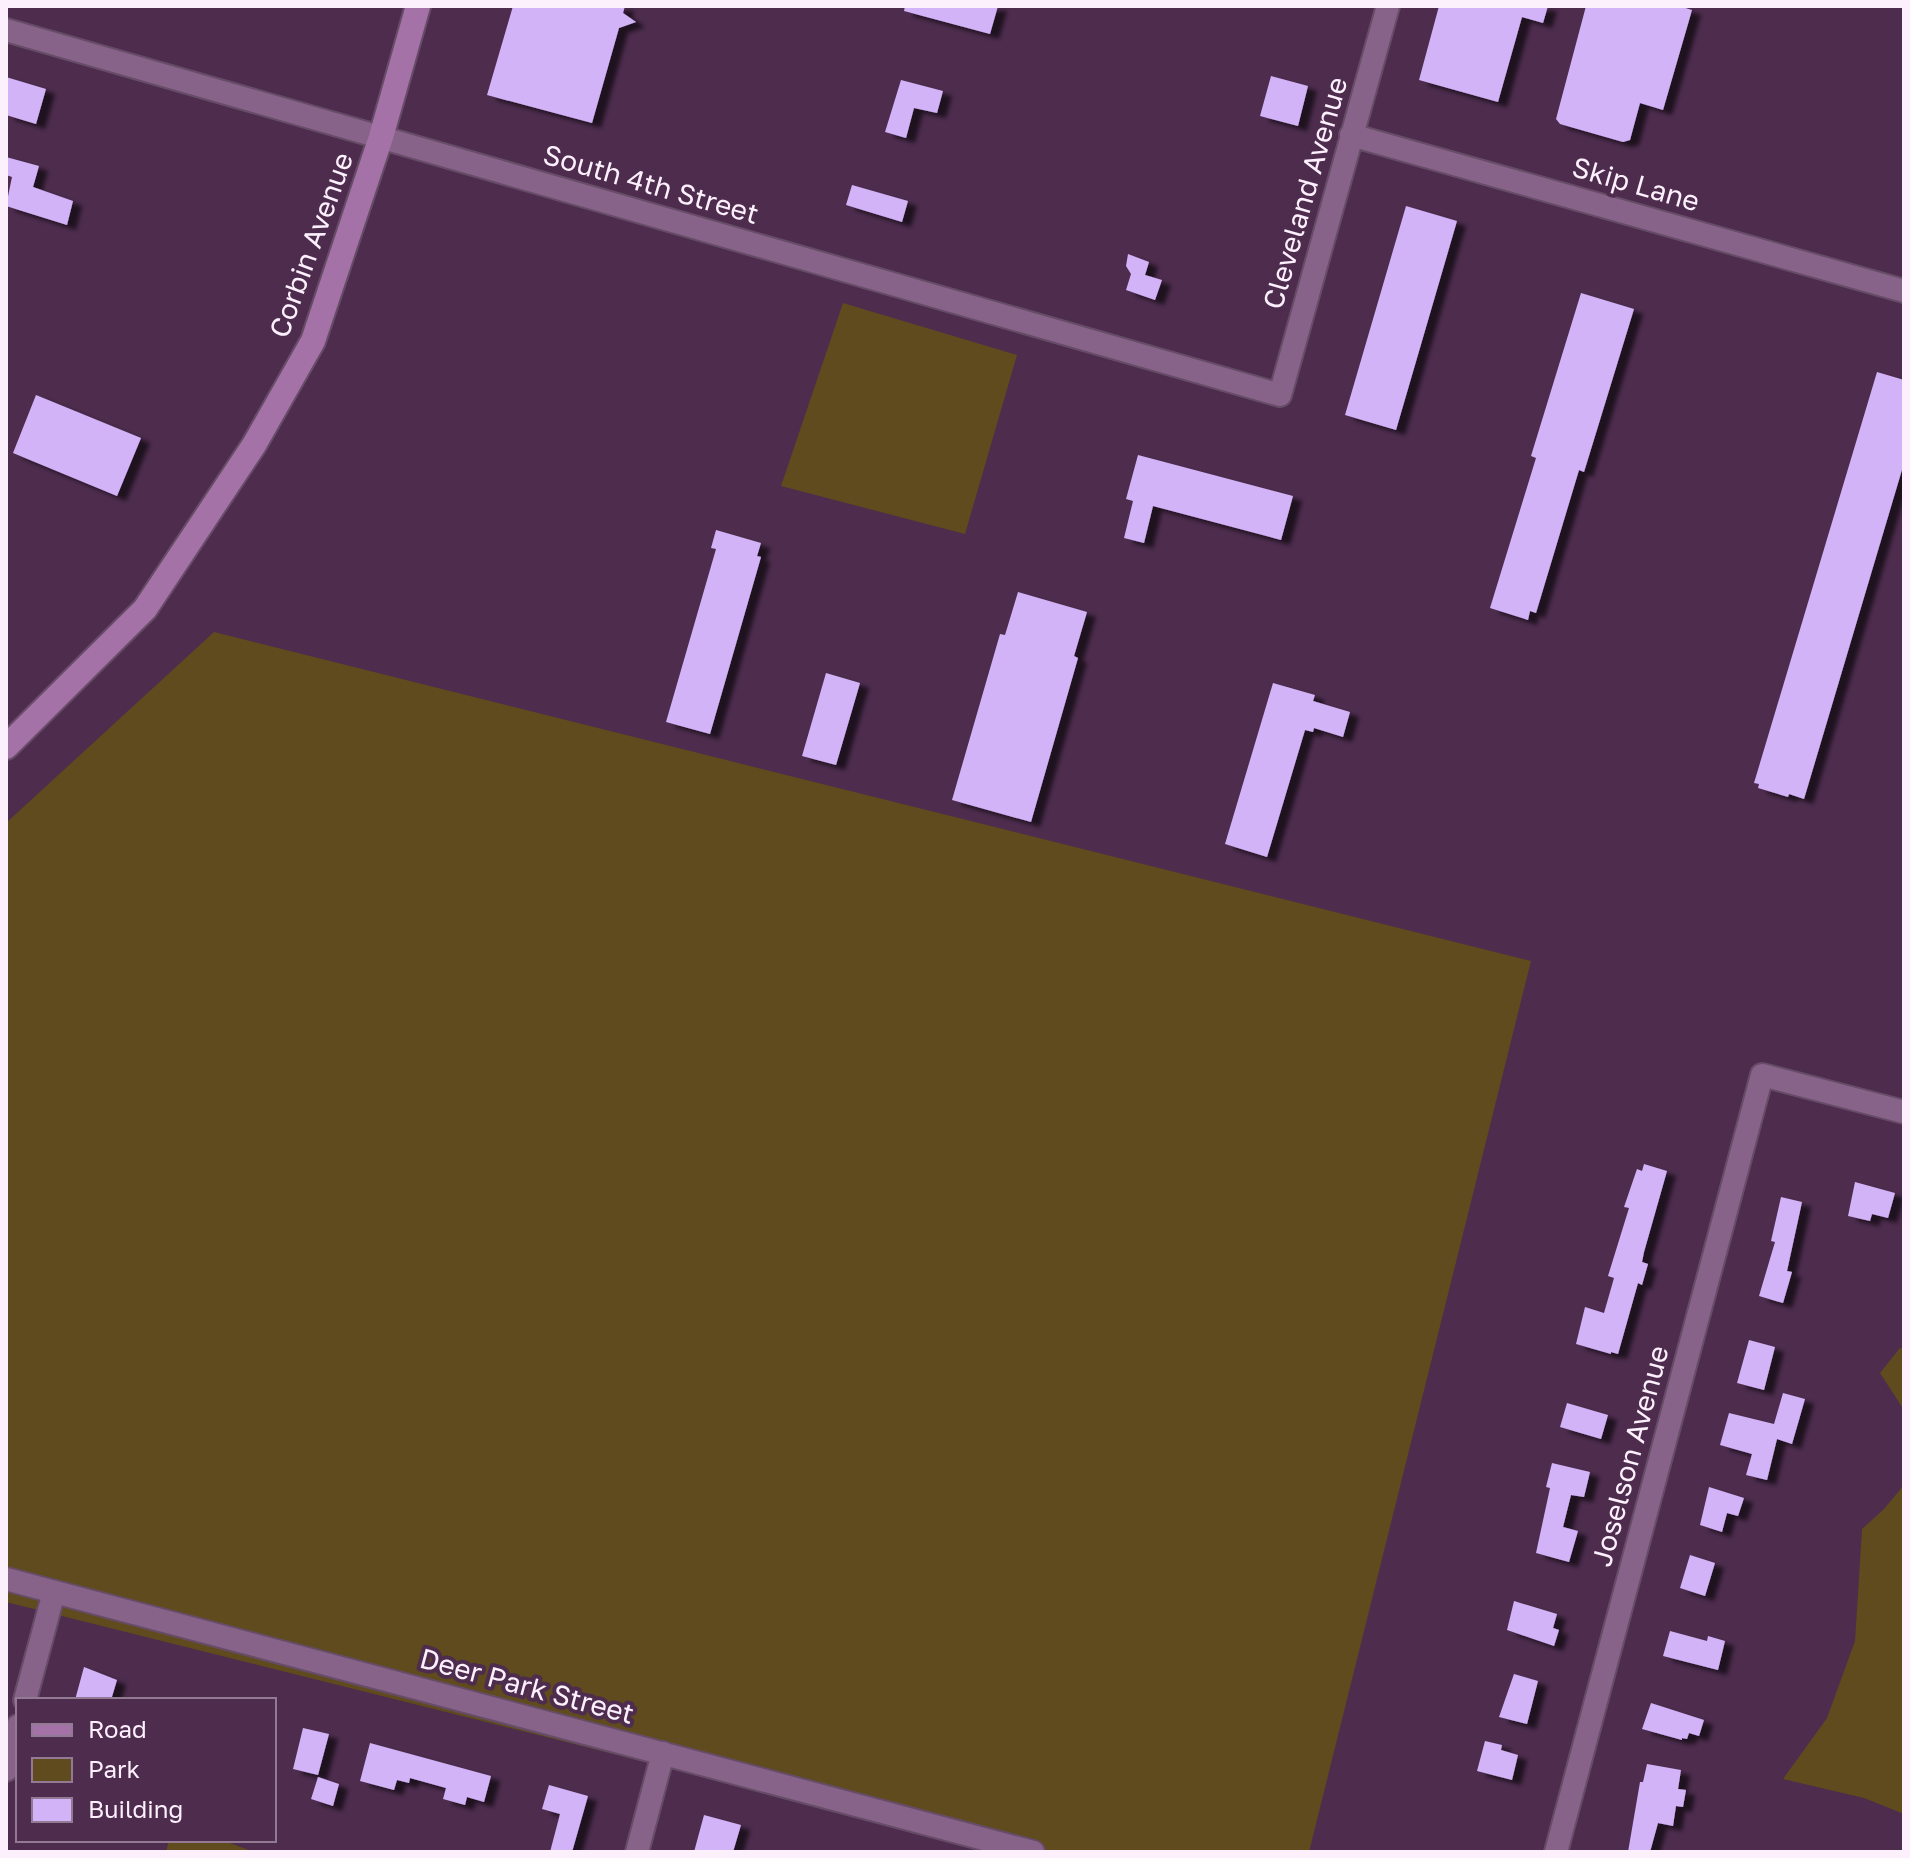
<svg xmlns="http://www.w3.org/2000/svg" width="1910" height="1858" font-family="'Golos Text',sans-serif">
  <defs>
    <filter id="shadow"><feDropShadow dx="9" dy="5" stdDeviation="2" flood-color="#0009"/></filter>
  </defs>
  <rect width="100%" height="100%" fill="#4d2c4e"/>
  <!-- green -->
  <path fill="#5f4b1d" d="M843,303L1017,355L965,534L781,486Z
    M214,632L1531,961L1309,1852H1006L6,1602V823Z
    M1900,1348L1904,1349V1410L1880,1373Z
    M1904,1485V1814L1864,1798L1783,1779L1827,1718L1855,1641L1862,1529L1884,1509Z
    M169,1840H222L254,1852H166Z"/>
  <!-- building -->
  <path fill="#d2b3f7" filter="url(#shadow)" d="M513,6H625L623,13L636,22L619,28L592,123L487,95Z
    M905,6H998L990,34L904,11Z
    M1439,6H1548L1543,23L1522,17L1498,102L1419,80Z
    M1586,6H1679L1692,10L1663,110L1640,103L1630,140L1623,142L1560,124L1556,119Z
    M1271,76L1308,86L1298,126L1260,116Z
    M6,77L46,89L36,124L6,115Z
    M901,80L943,91L937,113L914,108L906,138L885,132Z
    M6,157L39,166L33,187L73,201L67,225L6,206L12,177L6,175Z
    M852,185L908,201L902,222L846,205Z
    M1406,206L1457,221L1396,430L1345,415Z
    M1128,254L1149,262L1145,275L1162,280L1155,300L1126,290L1131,274L1126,266Z
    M1581,293L1634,309L1584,472L1579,470L1536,613L1530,611L1528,620L1490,608L1536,458L1531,456Z
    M1877,372L1904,380V463L1804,799L1789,794L1788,797L1758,788L1759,784L1754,783Z
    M36,395L141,438L117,496L13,453Z
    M1138,455L1293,496L1281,540L1153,506L1144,543L1124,538L1133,501L1126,499Z
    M716,530L761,543L757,556L761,557L710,734L666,722L716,549L711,548Z
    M1018,592L1087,612L1074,656L1078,658L1031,822L952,800L1000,634L1005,635Z
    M826,673L860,683L836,765L802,756Z
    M1273,683L1315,695L1313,701L1350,712L1343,737L1314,728L1313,732L1305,730L1267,857L1225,844Z
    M1644,1164L1667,1171L1644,1252L1642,1262L1648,1264L1642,1285L1638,1283L1618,1354L1611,1352V1354L1576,1344L1585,1307L1604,1313L1614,1278L1608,1276L1629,1208L1624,1207L1637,1169L1642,1171Z
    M1855,1182L1895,1193L1888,1218L1872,1214L1870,1221L1848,1216Z
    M1781,1197L1802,1202L1787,1271L1792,1272L1783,1303L1759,1296L1775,1242L1771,1241Z
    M1749,1340L1775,1347L1764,1390L1737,1383Z
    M1783,1393L1805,1399L1792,1444L1777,1439L1767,1480L1746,1475L1752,1454L1720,1445L1729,1413L1774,1424Z
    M1567,1403L1608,1415L1601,1439L1560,1427Z
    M1552,1463L1590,1472L1584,1497L1571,1495L1563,1527L1578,1531L1569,1562L1536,1553L1550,1488L1546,1487Z
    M1709,1487L1744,1498L1738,1516L1727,1513L1722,1532L1700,1525Z
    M1690,1555L1715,1563L1705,1596L1680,1588Z
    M1514,1601L1557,1614L1553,1628L1559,1630L1554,1646L1507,1630Z
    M1670,1631L1707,1641L1708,1636L1725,1641L1718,1670L1663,1656Z
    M84,1667L117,1680L111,1700H75Z
    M1514,1674L1538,1681L1527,1724L1499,1717Z
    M1651,1703L1704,1720L1699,1736L1689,1733L1687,1739L1682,1738V1740L1642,1729Z
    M303,1728L329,1734L318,1775L293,1769Z
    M1485,1741L1502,1745L1501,1750L1518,1755L1512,1780L1477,1771Z
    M370,1743L491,1776L484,1802L467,1797L465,1805L443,1799L446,1788L410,1778L409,1783L397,1780L394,1790L360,1781Z
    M1647,1764L1681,1770L1678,1789L1686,1790L1683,1807L1676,1806L1673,1826L1658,1823L1650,1852H1628L1640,1782H1643Z
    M318,1777L339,1784L333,1806L311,1799Z
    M549,1785L588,1796L572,1852H550L560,1814L542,1809Z
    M704,1815L741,1825L733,1852H694Z"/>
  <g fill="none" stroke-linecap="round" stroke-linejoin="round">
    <!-- street casing -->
    <g stroke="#674c68" stroke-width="26">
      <path id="street" d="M6,30L1280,395L1388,6
        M1351,135L1904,291
        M6,1579L1033,1852
        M25,1700L54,1592
        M6,1770L18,1726
        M637,1852L663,1753
        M1556,1852L1762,1075L1904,1112"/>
    </g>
    <!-- secondary casing -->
    <g stroke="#674c68" stroke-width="28">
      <path id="secondary" d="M6,747L145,609L254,445L313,341L381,137L418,6"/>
    </g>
    <!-- street -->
    <use href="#street" stroke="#886389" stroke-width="22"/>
    <!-- secondary -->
    <use href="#secondary" stroke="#a572a7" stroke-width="24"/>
  </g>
  <g text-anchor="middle" stroke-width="8" stroke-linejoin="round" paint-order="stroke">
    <!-- street labels -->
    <g font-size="28" fill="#fdf0fd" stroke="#4d2c4e">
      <text transform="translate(651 184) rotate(16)" y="10">South 4th Street</text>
      <text transform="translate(1636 184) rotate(16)" y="10">Skip Lane</text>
      <text transform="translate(1305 193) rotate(-74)" y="10">Cleveland Avenue</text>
      <text transform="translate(311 245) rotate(-70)" y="10">Corbin Avenue</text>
      <text transform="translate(1630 1456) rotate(-75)" y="10">Joselson Avenue</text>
      <text transform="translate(527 1686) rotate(15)" y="10">Deer Park Street</text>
    </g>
  </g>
  <!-- border -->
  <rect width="1910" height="1858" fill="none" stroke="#fdf0fd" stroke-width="16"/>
  <!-- legend -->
  <rect x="16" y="1698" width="260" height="144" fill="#4d2c4e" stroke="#937a94" stroke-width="2"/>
  <rect x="32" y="1724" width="40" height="12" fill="#a572a7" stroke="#937a94" stroke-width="2"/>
  <text x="88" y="1738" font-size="24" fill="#fdf0fd">Road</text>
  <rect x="32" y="1758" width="40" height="24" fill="#5f4b1d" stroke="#937a94" stroke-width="2"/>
  <text x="88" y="1778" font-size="24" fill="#fdf0fd">Park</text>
  <rect x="32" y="1798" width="40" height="24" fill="#d2b3f7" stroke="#937a94" stroke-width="2"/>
  <text x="88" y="1818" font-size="24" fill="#fdf0fd">Building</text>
</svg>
